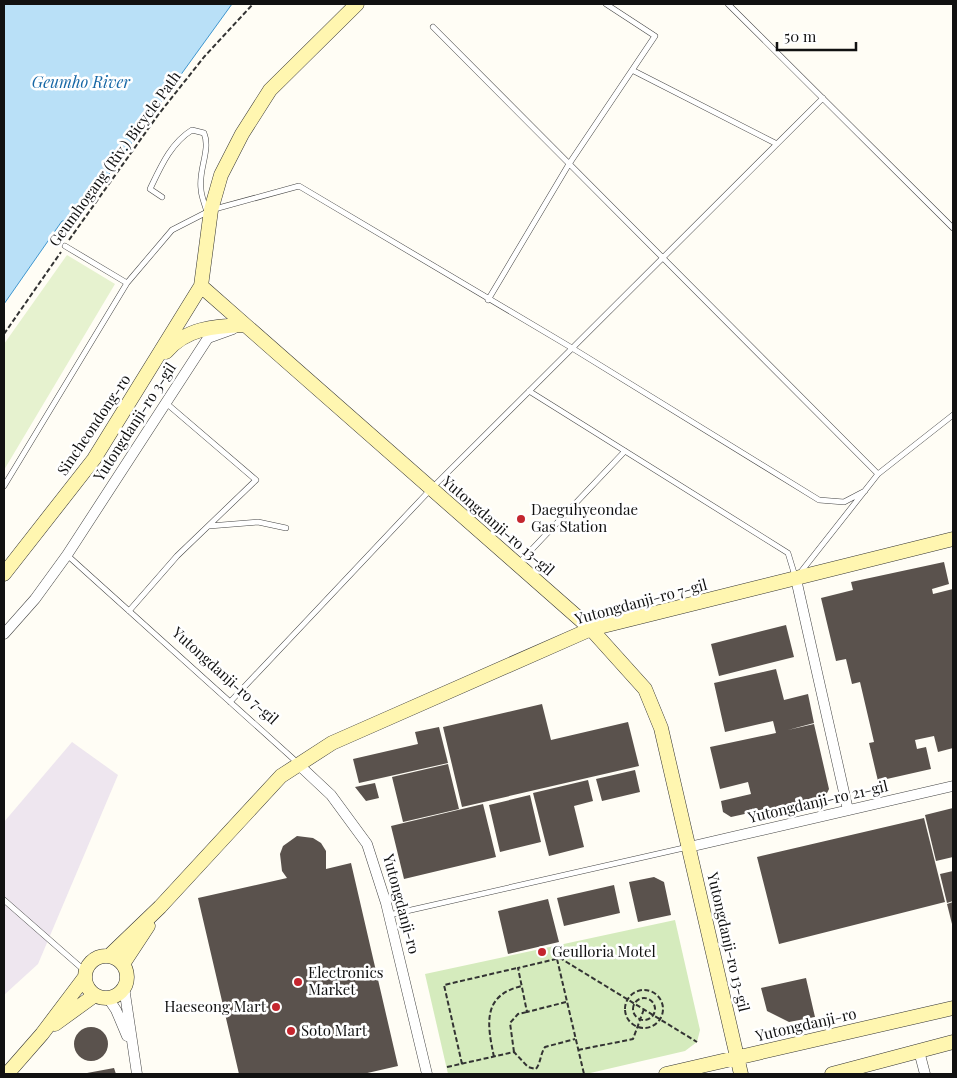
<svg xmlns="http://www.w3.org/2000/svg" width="957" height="1078" font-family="'Playfair Display',serif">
  <rect width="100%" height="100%" fill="#fffdf5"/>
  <!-- industrial -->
  <path fill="#eee6ef" d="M72,742L118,775L38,964L4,995V822Z"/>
  <!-- green -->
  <path fill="#d5ebbd" d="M675,920L700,1030L697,1042L685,1051L586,1074H448L425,974Z"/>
  <!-- pitch -->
  <path fill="#e6f2cf" d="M67,255L115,284L4,470V344Z"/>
  <!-- water -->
  <path fill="#b9e0f7" stroke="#3f96cf" d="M4,4H232L75,221H62L4,304Z"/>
  <!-- building -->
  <path fill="#5a524d" d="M944,562L949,584L932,589L933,594L953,589V748L938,752L934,736L915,740L917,749L926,747L931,769L878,781L869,743L874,742L860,682L852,684L846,659L836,661L821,598L853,590L851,582Z
    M786,625L794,657L719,676L711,644Z
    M776,669L784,700L808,694L814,723L788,730L814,724L829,789L826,795L822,797L731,817L723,812L721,801L751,794L748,782L720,789L710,747L776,733L773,721L725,732L714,683Z
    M542,704L551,740L628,722L639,766L462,807L443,727Z
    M439,727L448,763L359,783L353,759L418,744L415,732Z
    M448,764L459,809L403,822L392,777Z
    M635,770L640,792L602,801L596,779Z
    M588,780L593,801L574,806L584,847L549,856L533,793Z
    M375,783L379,798L366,801L355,787Z
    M530,795L541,842L500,852L489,805Z
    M483,804L496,857L404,879L391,826Z
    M953,808V857L936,861L925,815Z
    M924,818L945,902L779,944L757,857Z
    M297,836L313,838L321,843L326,851V869L351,863L398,1066L363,1074H239L198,898L287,878L282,871L280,854L283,846Z
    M953,871V901L947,903L940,874Z
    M654,877L664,882L671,915L638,922L629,882Z
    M614,885L620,913L564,926L557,898Z
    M548,899L559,942L508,954L498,911Z
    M953,902V928L947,904Z
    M806,978L815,1017L789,1022L767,1011L761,988Z
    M74 1044a17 17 0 1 1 34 0a17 17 0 1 1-34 0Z
    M114,1068L116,1074H87V1073Z"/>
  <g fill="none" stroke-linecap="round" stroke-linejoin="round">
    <!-- lane casing -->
    <g stroke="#444" stroke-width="6">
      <path id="lane" d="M728,4L953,228
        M433,27L878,474
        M632,70L777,144
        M162,197L150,189C161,166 171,143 192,130L204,133C211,150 198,170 201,189C201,195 204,202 206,209H208
        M65,246L127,283L172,230L211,210L299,186L572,348L819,500L844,502L865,491
        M488,300L569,164L655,36L606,4
        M529,391L788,553L795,576
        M4,486L127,283
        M209,526L258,522L286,528
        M67,555L299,764
        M519,563L625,451
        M800,573L878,474L953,415
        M129,611L177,556L256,480L166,403
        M230,702L431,489L823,98
        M4,900L85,971
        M389,915L688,847"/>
    </g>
    <!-- street casing -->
    <g stroke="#444" stroke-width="11">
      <path id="street" d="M796,579L848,810
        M4,634L35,599L67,555L208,338L233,329
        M299,765L331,795L367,844L386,903L427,1074
        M689,847L953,786
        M124,987L137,1074
        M108,998L116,1010L127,1036
        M919,1051L925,1074"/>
    </g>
    <!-- secondary casing -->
    <g stroke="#333" stroke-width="15">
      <path id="secondary" d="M201,286L591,629L645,689L661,728L741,1074
        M166,352C186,328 215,326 244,325
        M4,574L94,459L201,286L211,210L221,175L242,134L270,90L357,4
        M85 977a21 21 0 1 1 42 0a21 21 0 1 1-42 0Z
        M109,956L160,907L281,776L332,743L591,629L953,539
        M123,964L148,926
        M55,1024L95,995
        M7,1074L42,1034L85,977
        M666,1074L953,1008
        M832,1074L953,1042"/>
    </g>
    <!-- path -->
    <path stroke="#333" stroke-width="2" stroke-dasharray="5 2.5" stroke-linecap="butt" d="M69,240L158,115L204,57L253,4
      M4,334L61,252
      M557,959L584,1074
      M625 1009a19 19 0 1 1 38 0a19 19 0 1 1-38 0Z
      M633 1009a11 11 0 1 1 22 0a11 11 0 1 1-22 0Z
      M566,1002L527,1012L518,968L560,958L697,1042
      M578,1050L633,1039L644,1009
      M514,1052L510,1023L518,1014L527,1012
      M494,1057C487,1024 482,995 522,986
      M462,1064L444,985L517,968
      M447,1067L514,1052L528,1067L536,1069C541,1062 540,1055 545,1047L575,1039"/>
    <!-- lane -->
    <use href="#lane" stroke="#fff" stroke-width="5"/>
    <!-- street -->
    <use href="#street" stroke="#fff" stroke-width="10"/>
    <!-- secondary -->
    <use href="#secondary" stroke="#fff6b0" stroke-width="14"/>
  </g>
  <!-- markers -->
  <g fill="#c4262e" stroke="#fff" stroke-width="2">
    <circle cx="521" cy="519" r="5"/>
    <circle cx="542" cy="952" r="5"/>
    <circle cx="298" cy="982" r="5"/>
    <circle cx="276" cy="1007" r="5"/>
    <circle cx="291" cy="1031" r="5"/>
  </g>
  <g text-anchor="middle" stroke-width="5" stroke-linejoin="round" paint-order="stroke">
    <!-- street labels -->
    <g font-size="15" fill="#111" stroke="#fff">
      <text transform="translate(115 159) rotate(-54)" y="5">Geumhogang (Riv.) Bicycle Path</text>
      <text transform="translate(135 422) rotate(-57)" y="5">Yutongdanji-ro 3-gil</text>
      <text transform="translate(94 425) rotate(-56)" y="5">Sincheondong-ro</text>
      <text transform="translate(498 526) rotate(41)" y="5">Yutongdanji-ro 13-gil</text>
      <text transform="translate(641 602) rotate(-15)" y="5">Yutongdanji-ro 7-gil</text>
      <text transform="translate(225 676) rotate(42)" y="5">Yutongdanji-ro 7-gil</text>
      <text transform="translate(818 802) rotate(-13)" y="5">Yutongdanji-ro 21-gil</text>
      <text transform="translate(401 904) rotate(75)" y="5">Yutongdanji-ro</text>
      <text transform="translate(728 942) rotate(77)" y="5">Yutongdanji-ro 13-gil</text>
      <text transform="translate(806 1025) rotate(-13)" y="5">Yutongdanji-ro</text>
    </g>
    <!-- poi labels -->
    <g font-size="15" fill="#111" stroke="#fff" text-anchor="start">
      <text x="531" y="515">Daeguhyeondae<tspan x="531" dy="17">Gas Station</tspan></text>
      <text x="552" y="957">Geulloria Motel</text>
      <text x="308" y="978">Electronics<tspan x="308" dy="17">Market</tspan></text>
      <text x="266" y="1012" text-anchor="end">Haeseong Mart</text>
      <text x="301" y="1036">Soto Mart</text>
    </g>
    <!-- water labels -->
    <g font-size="16" font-style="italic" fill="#1768a6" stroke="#fff">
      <text x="81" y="88">Geumho River</text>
    </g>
  </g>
  <!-- border -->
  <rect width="957" height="1078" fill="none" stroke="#111111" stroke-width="10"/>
  <!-- scale -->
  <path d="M777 42v8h79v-8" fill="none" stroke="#111111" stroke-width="2.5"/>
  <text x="784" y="42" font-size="15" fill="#111111" stroke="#ffffff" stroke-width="4" paint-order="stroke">50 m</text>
</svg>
